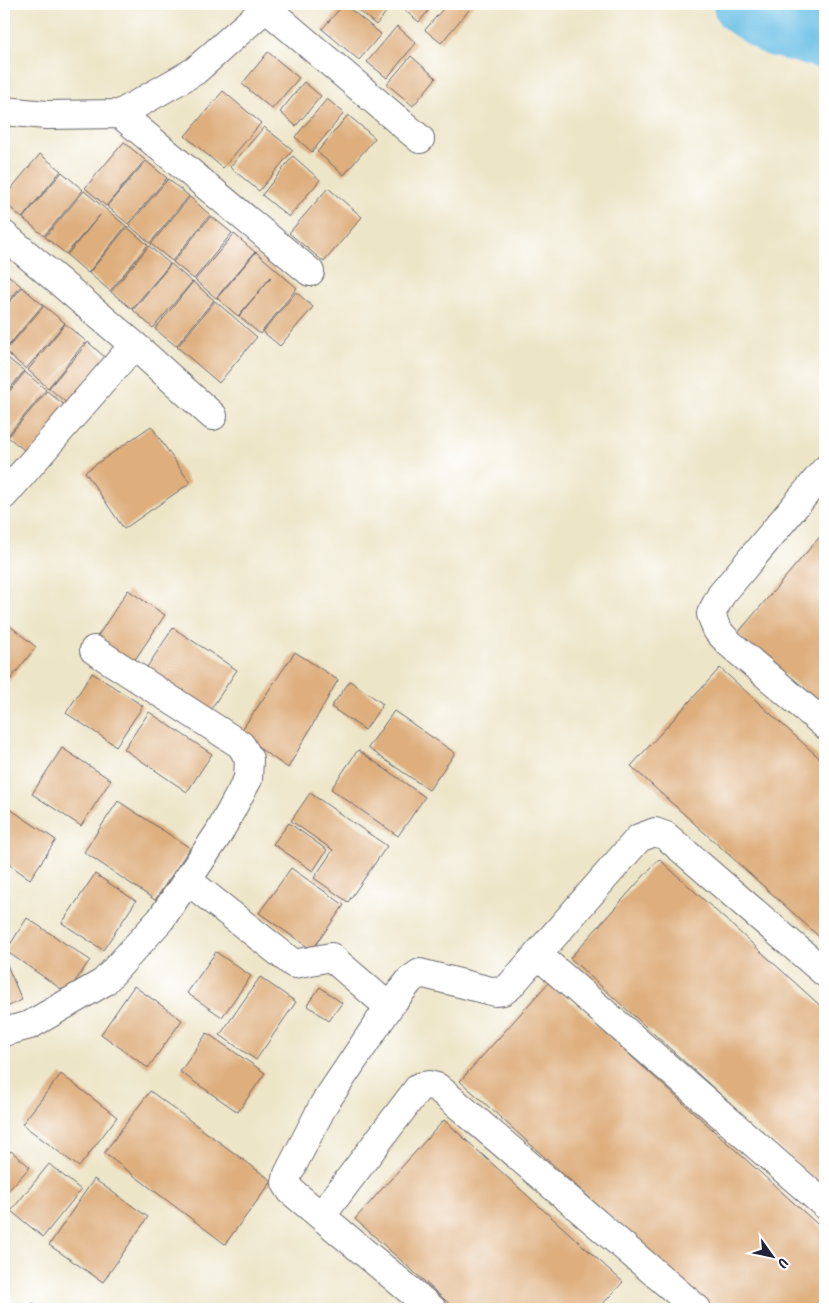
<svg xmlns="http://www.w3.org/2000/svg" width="829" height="1313" font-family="Kalam,sans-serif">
  <rect width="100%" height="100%" fill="#fff"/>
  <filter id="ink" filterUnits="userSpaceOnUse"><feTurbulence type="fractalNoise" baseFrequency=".02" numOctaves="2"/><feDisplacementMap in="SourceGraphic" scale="10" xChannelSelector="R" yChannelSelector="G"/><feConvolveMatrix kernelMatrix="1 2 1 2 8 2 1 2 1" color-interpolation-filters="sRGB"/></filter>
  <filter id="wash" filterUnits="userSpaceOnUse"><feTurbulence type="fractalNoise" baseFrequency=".0096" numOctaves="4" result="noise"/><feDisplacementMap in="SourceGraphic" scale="20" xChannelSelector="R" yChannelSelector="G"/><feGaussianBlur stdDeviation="1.12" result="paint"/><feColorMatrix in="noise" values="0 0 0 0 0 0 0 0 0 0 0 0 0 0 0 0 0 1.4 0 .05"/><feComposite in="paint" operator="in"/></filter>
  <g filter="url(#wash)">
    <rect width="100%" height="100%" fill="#ede5c8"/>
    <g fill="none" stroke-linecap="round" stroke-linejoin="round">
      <!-- river -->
      <path stroke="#68bee5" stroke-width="66" d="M746,4L777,24L825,36"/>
    </g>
    <g id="blocks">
      <!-- building -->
      <path fill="#deae7d" d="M344,4L381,34L359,60L322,29Z
        M351,4H378L387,11L376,25Z
        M397,4H434L419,22Z
        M447,4H474L441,43L425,30Z
        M397,26L416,43L387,78L367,62Z
        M268,52L299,78L272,109L242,84Z
        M411,56L436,78L413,106L387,84Z
        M304,82L321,96L296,126L280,112Z
        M223,91L261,123L223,168L185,136Z
        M327,99L344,113L312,152L295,137Z
        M348,115L375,138L344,175L317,152Z
        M264,127L293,150L259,191L230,167Z
        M124,142L145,160L106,206L85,188Z
        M40,154L61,171L22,218L4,202V197Z
        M293,156L320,180L289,217L262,195Z
        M146,161L167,178L128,224L107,206Z
        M62,172L83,190L44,236L23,218Z
        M168,179L189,196L150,243L129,225Z
        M328,188L362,217L324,262L289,233Z
        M84,191L126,226L88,273L67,255L100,215L66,254L45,237Z
        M190,197L210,215L172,261L151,244Z
        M211,216L232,233L194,279L173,262Z
        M127,227L148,245L110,291L89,273Z
        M234,234L255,252L216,298L195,280Z
        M149,246L170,264L132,309L111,292Z
        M256,252L297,288L260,334L239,316L271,277L238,316L217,298Z
        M171,264L192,282L153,328L133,310Z
        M4,272L21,286L4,307Z
        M193,282L214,300L176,346L155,329Z
        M22,287L43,305L4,351V309Z
        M296,292L313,307L280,346L263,332Z
        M215,301L257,337L219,383L177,347Z
        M44,306L65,323L26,369L5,351Z
        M65,324L86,341L48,388L28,370Z
        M88,342L108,360L70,406L49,388Z
        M4,355L24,371L4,396Z
        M25,372L46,390L8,435L4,432V398Z
        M47,391L68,408L29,454L8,437Z
        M151,426L190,483L124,529L85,472Z
        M823,533L825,535V709L737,634Z
        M128,590L165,615L132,664L95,640Z
        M4,621L36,647L9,681L4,676Z
        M173,628L237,670L207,715L143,673Z
        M295,652L338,680L288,768L239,734Z
        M720,668L825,763V942L631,766Z
        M92,673L143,706L116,746L66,713Z
        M350,681L383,704L365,730L331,707Z
        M394,711L455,753L429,790L368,748Z
        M149,712L212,754L187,792L124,749Z
        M62,748L111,780L81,826L32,794Z
        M358,750L425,797L398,836L331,789Z
        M310,793L387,846L348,902L314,878L333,850L291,821Z
        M118,801L190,848L155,900L84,852Z
        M4,805L56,840L30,879L4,861Z
        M289,823L327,850L313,871L273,844Z
        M659,859L825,1010V1189L570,958Z
        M291,868L344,905L312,950L259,913Z
        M95,874L136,901L103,950L62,923Z
        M27,918L90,960L67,993L6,951Z
        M216,952L251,976L222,1017L187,993Z
        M4,958L22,1000L4,1008Z
        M260,977L296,1002L256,1060L220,1035Z
        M549,982L825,1231V1309H713L460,1081Z
        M134,986L182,1020L148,1068L101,1034Z
        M320,987L342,1003L329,1021L307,1005Z
        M207,1033L265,1073L238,1112L180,1072Z
        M61,1074L117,1117L79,1167L22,1124Z
        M150,1091L272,1181L225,1244L104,1153Z
        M444,1120L623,1282L598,1309H455L355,1219Z
        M11,1151L30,1167L4,1195V1159Z
        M49,1164L81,1190L43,1237L11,1211Z
        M94,1179L148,1217L103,1282L49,1245Z
        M33,1303L40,1309H27Z"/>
    </g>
  </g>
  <g filter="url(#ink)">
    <use href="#blocks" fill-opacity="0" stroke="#69666c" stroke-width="1"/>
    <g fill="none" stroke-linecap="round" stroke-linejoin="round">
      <!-- minor casing -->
      <g stroke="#69666c" stroke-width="30">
        <path id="minor" d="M266,8L420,139
          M4,111L46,115L120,114L195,71L270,4
          M120,114L310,272
          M4,235L134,345L213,416
          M825,470L721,595L711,614L717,630L729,643L825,725
          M4,495L134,345
          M187,880L294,964L331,957L389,1007
          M538,955L825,1205
          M4,1032L30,1025L104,982L161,919L219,833L248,779L249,759L241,745L94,650
          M322,1215L419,1087L429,1085L437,1087L697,1309
          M432,1309L291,1191L286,1183L288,1174L324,1104L389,1007L410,980L420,973L495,992L503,991L510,986L639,838L655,832L666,836L825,973"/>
      </g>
      <!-- minor -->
      <use href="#minor" stroke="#fff" stroke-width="28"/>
    </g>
  </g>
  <!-- margin -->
  <rect width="829" height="1313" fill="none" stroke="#fff" stroke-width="20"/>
  <!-- north arrow -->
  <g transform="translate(772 1256) rotate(123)" stroke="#ffffff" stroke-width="4" paint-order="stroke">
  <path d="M0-4L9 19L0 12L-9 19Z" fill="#22223b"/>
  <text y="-8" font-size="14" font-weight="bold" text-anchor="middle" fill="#22223b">U</text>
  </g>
</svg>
